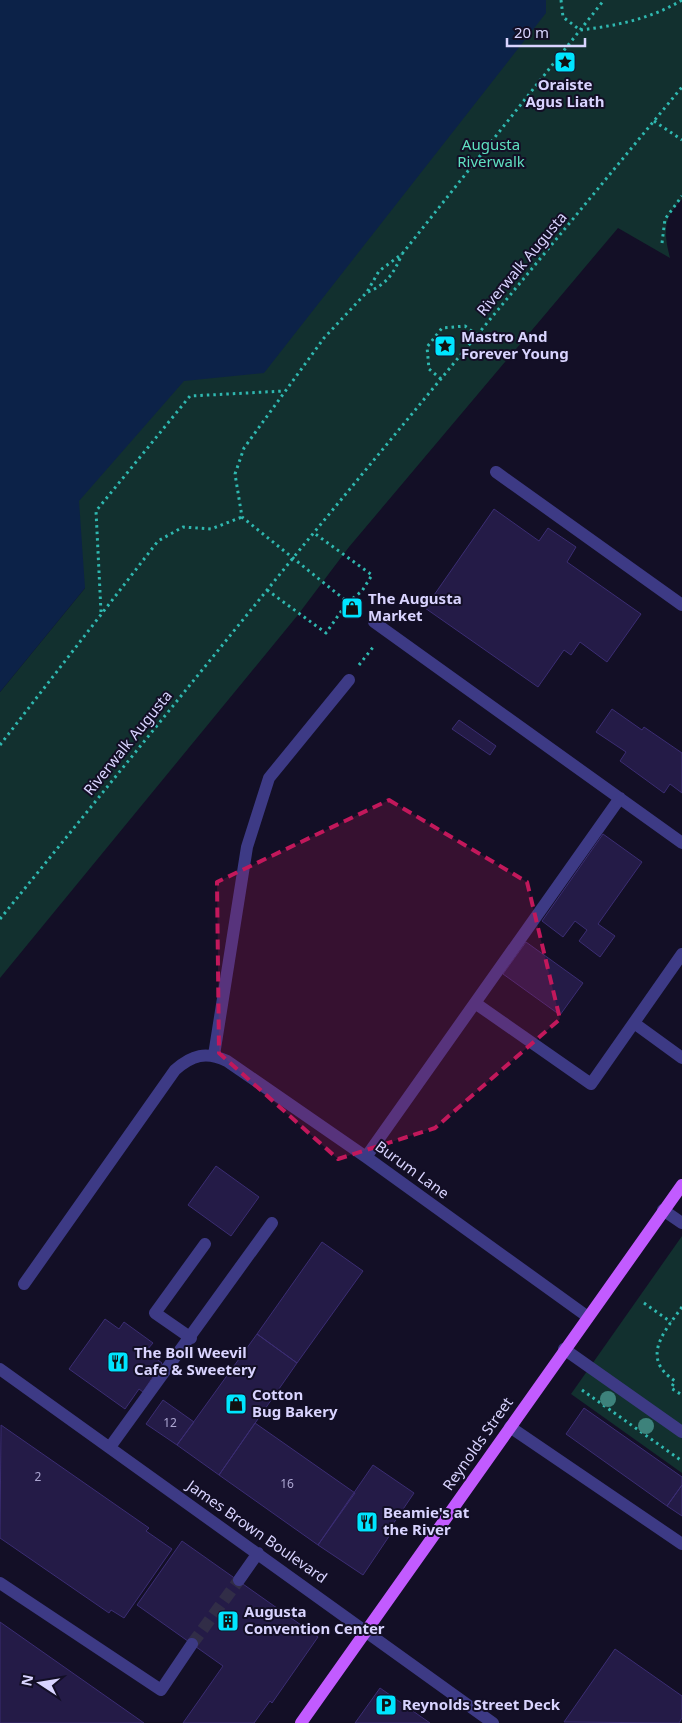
<svg xmlns="http://www.w3.org/2000/svg" width="682" height="1723" font-family="'Noto Sans',sans-serif">
  <rect width="100%" height="100%" fill="#130f26"/>
  <!-- green -->
  <path fill="#12302f" d="M427,0H682V199C662,218 664,234 670,258L618,228L349,547L297,616L0,978V692L85,588L28,510Z
    M682,1236V1473L571,1394Z"/>
  <!-- water -->
  <path fill="#0c2248" d="M0,0H546V13L264,373L184,381L79,501L85,588L0,692Z"/>
  <!-- building -->
  <path fill="#241b47" stroke="#3b2d73" d="M494,509L539,541L548,528L576,547L567,562L641,614L607,662L580,642L571,655L564,650L538,687L425,608Z
    M612,709L642,730L644,727L682,753V793L670,784L664,793L620,761L626,752L596,732Z
    M459,720L496,746L490,755L452,729Z
    M603,834L642,862L598,924L615,936L600,957L579,941L587,930L575,921L563,937L542,921Z
    M526,942L583,983L560,1015L503,974Z
    M216,1166L259,1197L231,1236L188,1205Z
    M322,1242L363,1271L297,1363L257,1334Z
    M105,1319L119,1329L124,1322L153,1343L146,1351L162,1363L143,1392L139,1389L125,1409L69,1369Z
    M257,1334L297,1363L219,1475L177,1445Z
    M163,1400L194,1422L177,1445L146,1424Z
    M584,1408L682,1477V1485L667,1506L566,1434Z
    M255,1423L355,1493L318,1545L219,1475Z
    M1,1425L149,1528L146,1531L172,1549L124,1618L111,1610L109,1613L0,1538Z
    M373,1465L414,1493L393,1524L396,1526L363,1575L318,1545Z
    M682,1485V1516L667,1506Z
    M182,1541L318,1637L272,1703L270,1701L254,1723H183L223,1666L137,1605Z
    M0,1622L144,1723H0Z
    M615,1649L682,1696V1718L679,1723L564,1722Z
    M380,1688L430,1723H355Z"/>
  <g fill="none" stroke-linecap="round" stroke-linejoin="round">
    <!-- minor-tunnel -->
    <path stroke="#312d47" stroke-width="12" stroke-dasharray="12 6" stroke-linecap="butt" d="M192,1644L239,1580"/>
    <!-- path -->
    <path stroke="#2fb8b0" stroke-width="3" stroke-dasharray="2.5 4" stroke-linecap="butt" d="M561,0L563,17L580,30C615,26 651,19 682,0
      M654,121L682,140
      M662,243L665,219L682,196
      M368,292C387,284 394,273 402,254
      M441,379L429,369L427,347L442,328L465,326L477,335
      M267,590L326,633L347,603L362,591L372,575L314,533
      M101,612L96,511L190,396L284,391
      M360,612L242,517L235,474L244,448L324,338L367,292L379,271L402,254L604,0
      M359,665L374,646
      M0,745L158,541L183,527L211,529L242,517
      M0,919L302,547L682,87
      M644,1303L671,1322
      M682,1307C664,1332 640,1358 675,1381L671,1388L682,1395
      M582,1390L682,1461"/>
    <!-- minor -->
    <path stroke="#3d3a85" stroke-width="12" d="M496,472L682,605
      M374,622L682,843
      M475,1003L591,1084L682,954
      M634,1023L682,1058
      M214,1055L247,847L269,778L349,680
      M366,1157L620,798
      M663,1210L682,1223
      M24,1284L175,1070C192,1055 206,1051 227,1061L366,1157L588,1317
      M191,1338L155,1313L205,1244
      M564,1349L682,1432
      M0,1369L493,1723
      M510,1427L682,1544
      M110,1447L272,1223
      M239,1580L258,1553
      M0,1583L161,1690L192,1644"/>
    <!-- major -->
    <path stroke="#c25bff" stroke-width="12" d="M301,1723L682,1185"/>
  </g>
  <!-- trees -->
  <g fill="#3d827b">
    <circle cx="608" cy="1399" r="8"/>
    <circle cx="646" cy="1426" r="8"/>
  </g>
  <!-- marked area -->
  <path fill="#c2185b" fill-opacity="0.2" stroke="#c2185b" stroke-width="4" stroke-dasharray="10 6" stroke-linejoin="round" d="M389,800L527,882L560,1019L435,1128L338,1159L219,1053L217,882Z"/>
  <!-- icons -->
  <defs>
    <g id="sight-square" transform="scale(1.125)"><rect x="-9" y="-9" width="18" height="18" rx="4" fill="#00e5ff" stroke="#130f26"/><path d="M0-6L1.8-2.2L6-1.7L2.9 1.2L3.7 5.4L0 3.3L-3.7 5.4L-2.9 1.2L-6-1.7L-1.8-2.2Z" fill="#111"/></g>
    <g id="shop-square" transform="scale(1.125)"><rect x="-9" y="-9" width="18" height="18" rx="4" fill="#00e5ff" stroke="#130f26"/><path d="M-5-2.5h2.3a2.7 3.5 0 0 1 5.4 0H5L5.5 6h-11ZM-1.5-2.5h3a1.5 2.3 0 0 0-3 0Z" fill="#111"/></g>
    <g id="restaurant-square" transform="scale(1.125)"><rect x="-9" y="-9" width="18" height="18" rx="4" fill="#00e5ff" stroke="#130f26"/><path d="M-5-6h1v4h1v-4h1v4h1v-4h1v5L-1.5 .5V6h-2V.5L-5-1ZM5-6V6H3V1.5H1.5Q1.5-4 5-6Z" fill="#111"/></g>
    <g id="building-square" transform="scale(1.125)"><rect x="-9" y="-9" width="18" height="18" rx="4" fill="#00e5ff" stroke="#130f26"/><path d="M-4-6H4V6H1V3H-1V6H-4ZM-2.5-4.3h1.7v1.8h-1.7ZM.8-4.3h1.7v1.8H.8ZM-2.5-1h1.7V.8h-1.7ZM.8-1h1.7V.8H.8Z" fill="#111"/></g>
    <g id="parking-square" transform="scale(1.125)"><rect x="-9" y="-9" width="18" height="18" rx="4" fill="#00e5ff" stroke="#130f26"/><path d="M-3.5-5.5H1a3.5 3.5 0 0 1 0 7H-1V5.5H-3.5ZM-1-3.4V-.6H.8a1.4 1.4 0 0 0 0-2.8Z" fill="#111"/></g>
  </defs>
  <g fill-rule="evenodd">
    <use href="#sight-square" x="565" y="62"/>
    <use href="#sight-square" x="445" y="346"/>
    <use href="#shop-square" x="352" y="608"/>
    <use href="#restaurant-square" x="118" y="1362"/>
    <use href="#shop-square" x="236" y="1404"/>
    <use href="#restaurant-square" x="367" y="1522"/>
    <use href="#building-square" x="228" y="1621"/>
    <use href="#parking-square" x="386" y="1705"/>
  </g>
  <g text-anchor="middle" stroke-width="4" stroke-linejoin="round" paint-order="stroke">
    <!-- number labels -->
    <g font-size="12" fill="#aca6d1">
      <text x="170" y="1427">12</text>
      <text x="38" y="1481">2</text>
      <text x="287" y="1488">16</text>
    </g>
    <!-- poi labels -->
    <g font-size="15" font-weight="bold" fill="#d9d4ff" stroke="#130f26" text-anchor="start">
      <text x="565" y="90" text-anchor="middle">Oraiste<tspan x="565" dy="17">Agus Liath</tspan></text>
      <text x="461" y="342">Mastro And<tspan x="461" dy="17">Forever Young</tspan></text>
      <text x="368" y="604">The Augusta<tspan x="368" dy="17">Market</tspan></text>
      <text x="134" y="1358">The Boll Weevil<tspan x="134" dy="17">Cafe &amp; Sweetery</tspan></text>
      <text x="252" y="1400">Cotton<tspan x="252" dy="17">Bug Bakery</tspan></text>
      <text x="383" y="1518">Beamie's at<tspan x="383" dy="17">the River</tspan></text>
      <text x="244" y="1617">Augusta<tspan x="244" dy="17">Convention Center</tspan></text>
      <text x="402" y="1710">Reynolds Street Deck</text>
    </g>
    <!-- park labels -->
    <g font-size="15" fill="#5fe0c0" stroke="#130f26">
      <text x="491" y="150">Augusta<tspan x="491" dy="17">Riverwalk</tspan></text>
    </g>
    <!-- street labels -->
    <g font-size="15" fill="#d9d4ff" stroke="#130f26">
      <text transform="translate(522 264) rotate(-50)" y="5">Riverwalk Augusta</text>
      <text transform="translate(128 743) rotate(-51)" y="5">Riverwalk Augusta</text>
      <text transform="translate(412 1170) rotate(36)" y="5">Burum Lane</text>
      <text transform="translate(478 1444) rotate(-55)" y="5">Reynolds Street</text>
      <text transform="translate(257 1532) rotate(35)" y="5">James Brown Boulevard</text>
    </g>
  </g>
  <!-- north arrow -->
  <g transform="translate(40 1683) rotate(282)" stroke="#130f26" stroke-width="4" paint-order="stroke">
  <path d="M0-4L9 19L0 12L-9 19Z" fill="#d9d4ff"/>
  <text y="-8" font-size="14" font-weight="bold" text-anchor="middle" fill="#d9d4ff">N</text>
  </g>
  <!-- scale -->
  <path d="M507 38v8h78v-8" fill="none" stroke="#d9d4ff" stroke-width="2.5"/>
  <text x="514" y="38" font-size="15" fill="#d9d4ff" stroke="#130f26" stroke-width="4" paint-order="stroke">20 m</text>
</svg>
